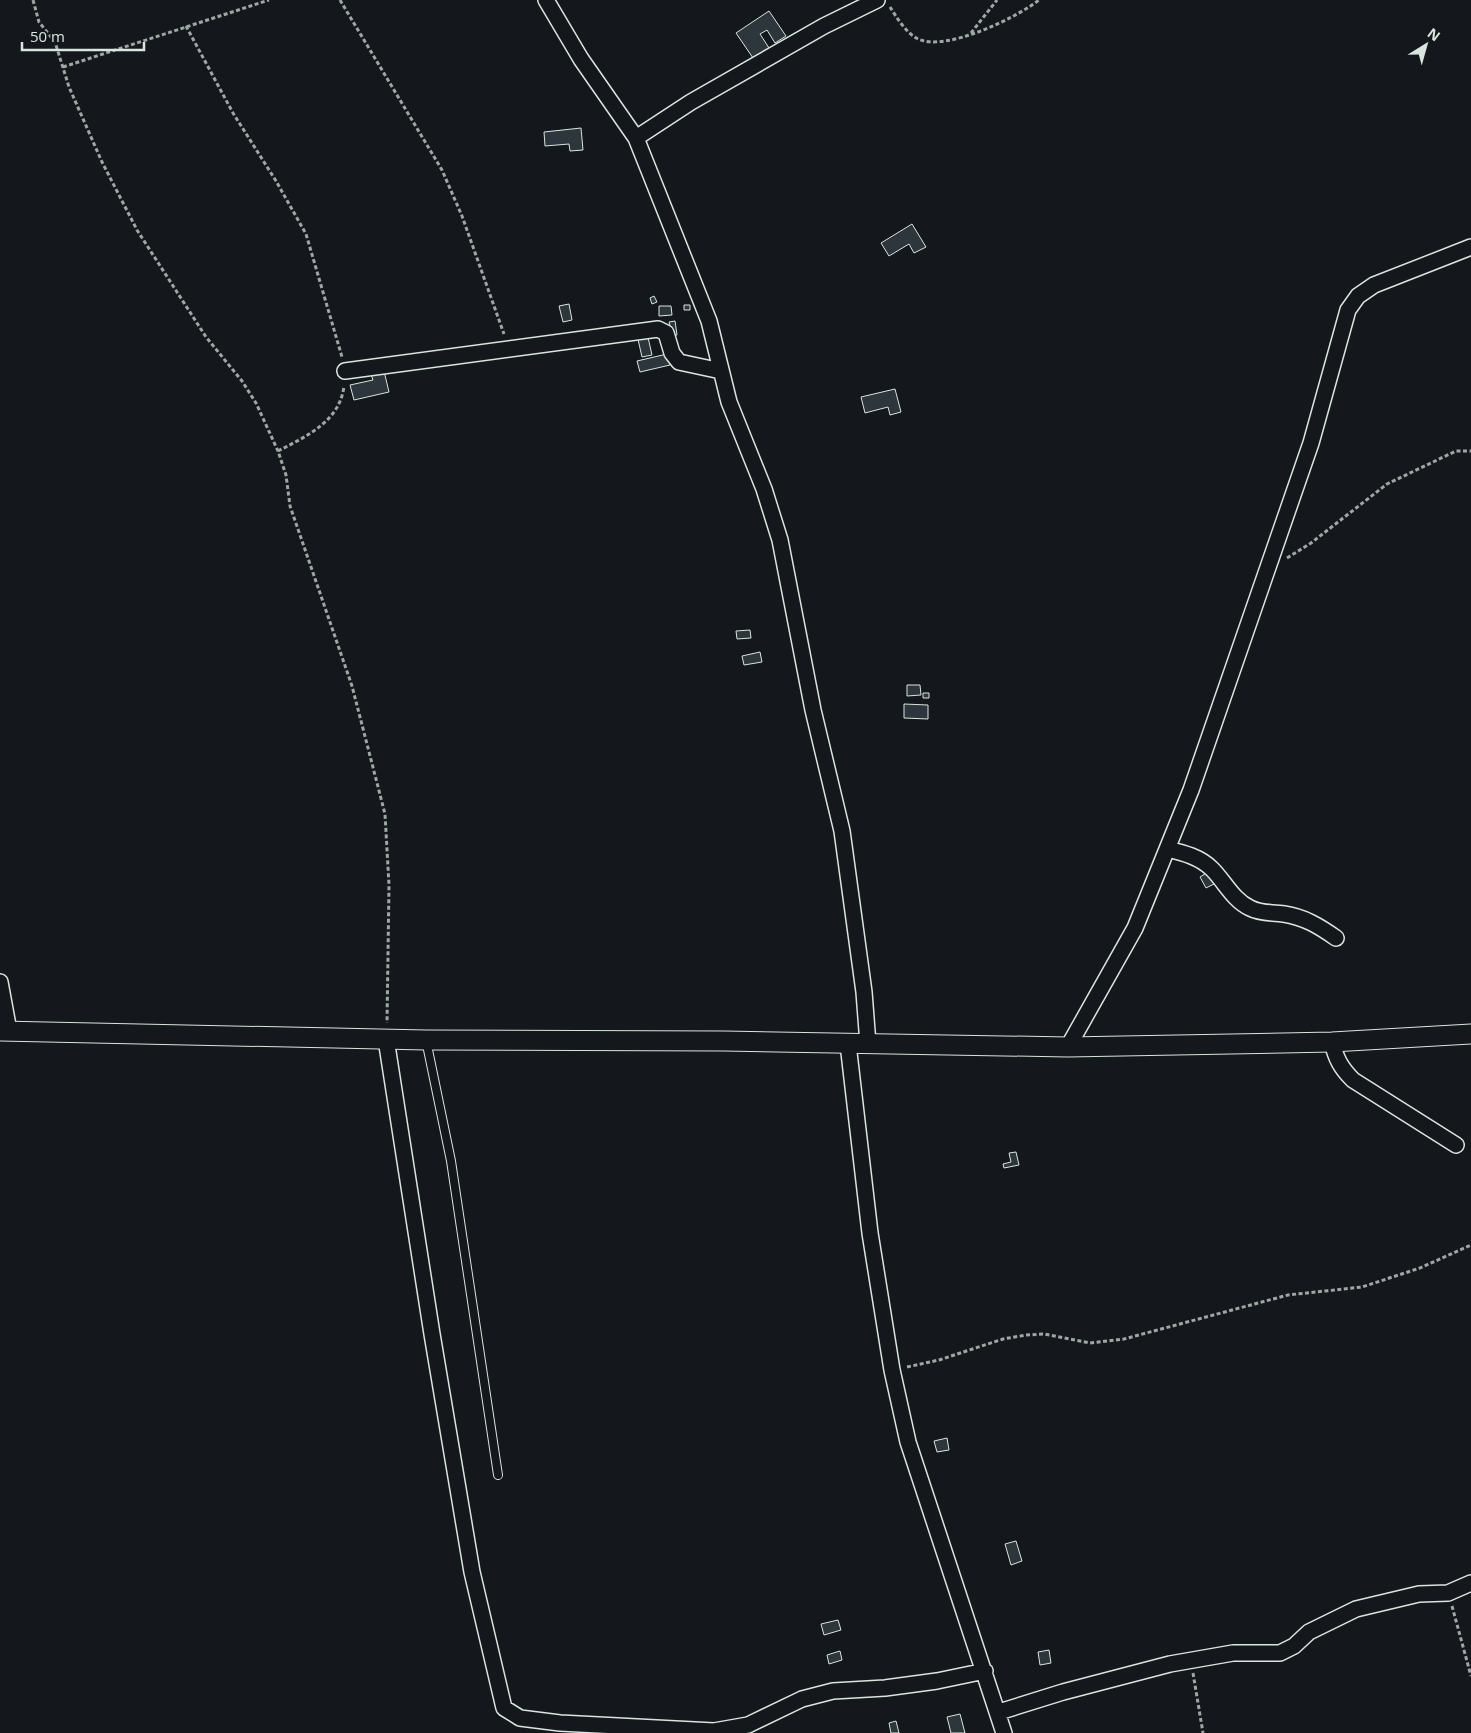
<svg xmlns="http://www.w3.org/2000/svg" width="1471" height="1733" font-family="'Open Sans',sans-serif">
  <rect width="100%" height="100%" fill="#14181c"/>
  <!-- building -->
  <path fill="#2c363c" stroke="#d8e6dc" d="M769,11L786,36L775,43L767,30L760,34L769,48L753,58L736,33Z
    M581,128L583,150L570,151L569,144L545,146L544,132Z
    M912,224L926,247L914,253L909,244L889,256L881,243Z
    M654,296L657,302L652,304L650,298Z
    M569,304L572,320L563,322L559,306Z
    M684,305H690V310H684Z
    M659,306H671L672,315L659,316Z
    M675,321L677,335L673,336L669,322Z
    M647,333L652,355L642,357L637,335Z
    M667,354L670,365L640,372L637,361Z
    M384,371L389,392L354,400L350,385L373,380L371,374Z
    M895,389L901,412L890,415L888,407L865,413L861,397Z
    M750,630L751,638L737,639L736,631Z
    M760,652L762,662L744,665L742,656Z
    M907,685H920L921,695L907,696Z
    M923,693H929V698H923Z
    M904,704L928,705V719L904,718Z
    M1208,872L1214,884L1206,888L1200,877Z
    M1016,1152L1019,1165L1004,1168L1003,1164L1011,1162L1009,1153Z
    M947,1438L949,1450L937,1452L934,1441Z
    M1016,1541L1022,1561L1011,1565L1005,1544Z
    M838,1620L841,1630L824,1635L821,1624Z
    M1049,1650L1051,1663L1040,1665L1038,1652Z
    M840,1651L842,1660L829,1664L827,1655Z
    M960,1714L965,1733H951L947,1717Z
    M896,1721L899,1733H891L889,1723Z"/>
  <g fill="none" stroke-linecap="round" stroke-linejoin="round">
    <!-- service casing -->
    <g stroke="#d8e6dc" stroke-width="10">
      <path id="service" d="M426,1040L451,1161L498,1475"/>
    </g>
    <!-- minor casing -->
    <g stroke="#d8e6dc" stroke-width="18">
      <path id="minor" d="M546,0L581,59L636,138L709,321L729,402L764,489L780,540L813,710L842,831L864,992L868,1044
        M636,138L691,102L824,26L877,0
        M345,371L658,329L666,333L672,353L679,362L721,371
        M1167,849C1184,853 1200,857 1212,869C1225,882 1233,900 1250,908C1261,914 1272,912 1284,914C1304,917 1319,926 1336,938
        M0,982L9,1031
        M386,1039L432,1334L472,1572L504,1708L520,1718L560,1723L714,1731L748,1725L802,1699L833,1691L885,1688L937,1681L985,1671
        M1332,1042C1336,1059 1341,1068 1353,1080L1456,1145
        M848,1044L870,1233L892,1370L908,1442L1004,1733
        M1068,1047L1135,928L1191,790L1311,443L1348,310L1358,296L1374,285L1471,247
        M999,1712L1063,1692L1170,1664L1233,1653H1280L1294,1646L1309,1632L1356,1609L1419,1594L1448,1593L1471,1583"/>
    </g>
    <!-- tertiary casing -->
    <g stroke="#d8e6dc" stroke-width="21">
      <path id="tertiary" d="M0,1031L426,1040L724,1041L1068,1047L1332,1042L1471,1034"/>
    </g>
    <!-- path -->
    <path stroke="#9da8a2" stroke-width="3" stroke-dasharray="4 2.5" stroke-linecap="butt" d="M33,0L39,22L55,42L69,87L102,162L137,230L206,337L242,381L256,403L278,451L286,475L290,506L352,686L385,814L389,885L387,1023
      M340,0L442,170L462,216L504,334
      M890,7C897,18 906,33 918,39C946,52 1016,18 1039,0
      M186,26L233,113L276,181L306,234L342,357
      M971,33L997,0
      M63,67L269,0
      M278,451C307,436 340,421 344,386
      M1287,558L1311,543L1387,484L1456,451H1471
      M907,1367L939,1360L1003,1339L1026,1335L1044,1334L1090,1343L1124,1339L1288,1295L1362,1287L1420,1268L1471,1245
      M1452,1606L1471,1676
      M1193,1673L1203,1733"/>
    <!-- service -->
    <use href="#service" stroke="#14181c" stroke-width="8"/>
    <!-- minor -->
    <use href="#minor" stroke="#14181c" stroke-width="15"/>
    <!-- tertiary -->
    <use href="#tertiary" stroke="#14181c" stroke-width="19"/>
  </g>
  <!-- north arrow -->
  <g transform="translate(1426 45) rotate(37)" stroke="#14181c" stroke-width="4" paint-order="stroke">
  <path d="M0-4L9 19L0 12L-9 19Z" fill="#d8e6dc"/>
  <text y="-8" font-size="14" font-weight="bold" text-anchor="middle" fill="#d8e6dc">N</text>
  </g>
  <!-- scale -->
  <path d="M22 42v8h122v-8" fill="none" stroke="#d8e6dc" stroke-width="2.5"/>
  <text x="30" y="42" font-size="15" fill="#d8e6dc" stroke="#14181c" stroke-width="4" paint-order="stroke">50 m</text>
</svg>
